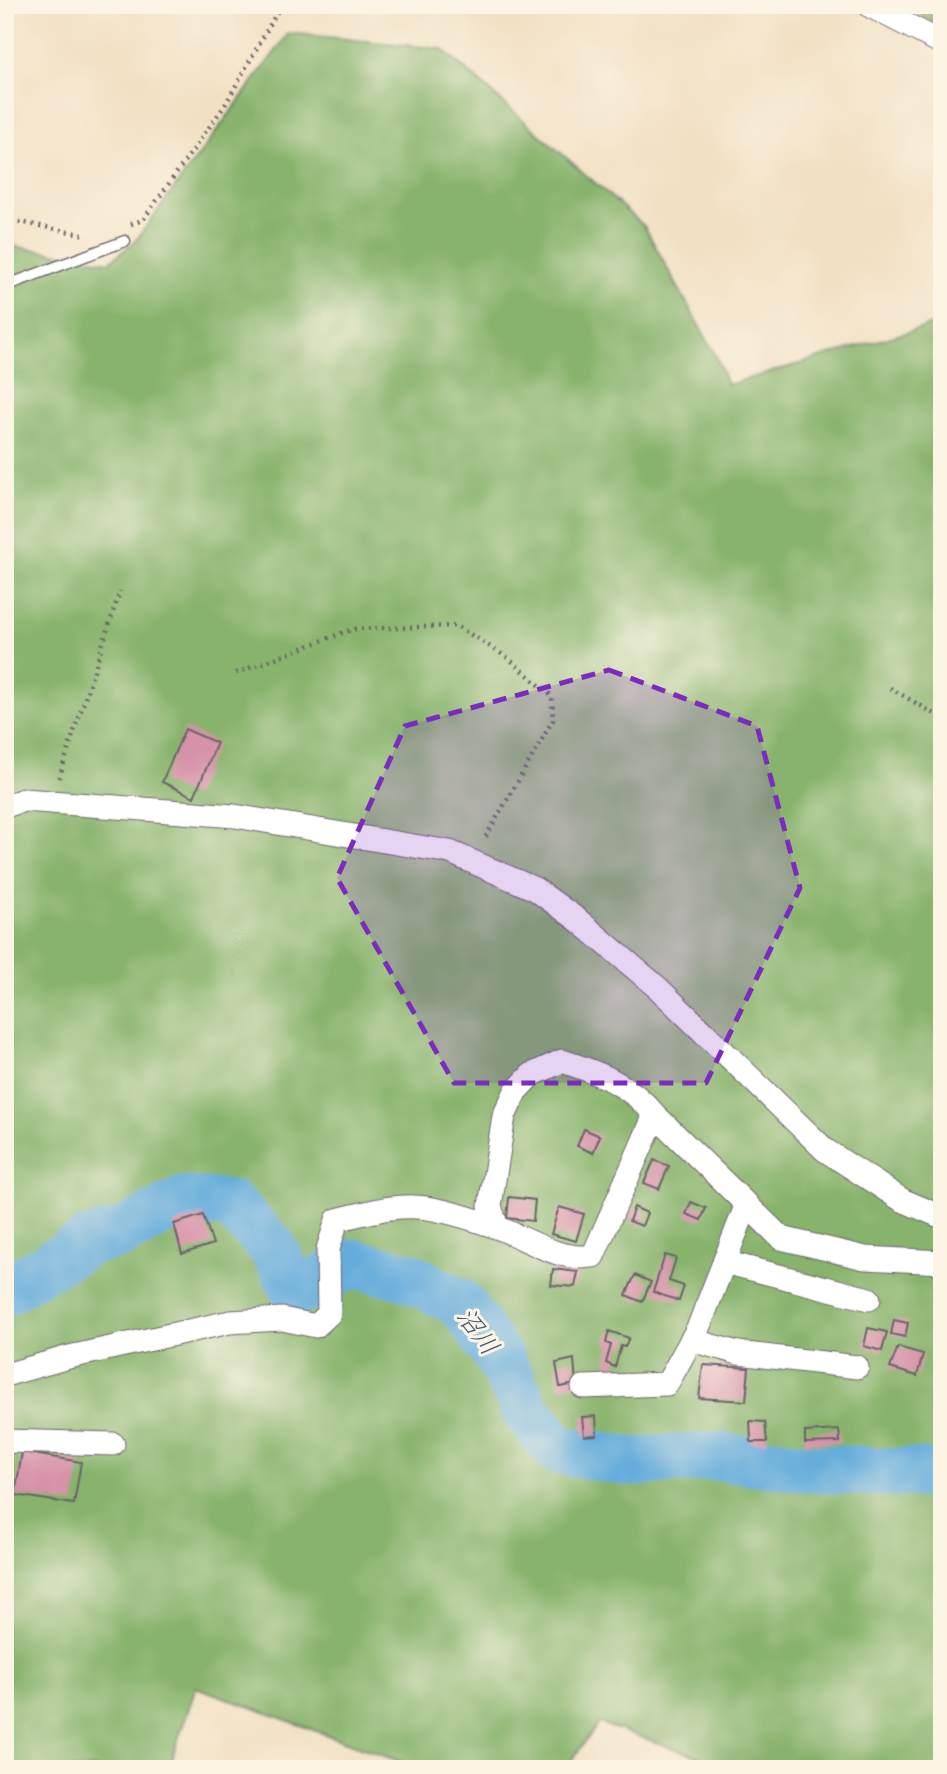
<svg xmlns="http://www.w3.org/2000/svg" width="947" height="1774" font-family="'Indie Flower','Klee One',sans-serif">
  <rect width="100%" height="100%" fill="#fcf5e5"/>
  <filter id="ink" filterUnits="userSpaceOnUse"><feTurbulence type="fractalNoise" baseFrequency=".0143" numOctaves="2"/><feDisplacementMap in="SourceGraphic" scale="14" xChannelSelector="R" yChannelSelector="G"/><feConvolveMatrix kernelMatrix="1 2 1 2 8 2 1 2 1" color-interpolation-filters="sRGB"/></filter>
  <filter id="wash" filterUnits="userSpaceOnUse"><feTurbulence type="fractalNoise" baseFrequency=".00686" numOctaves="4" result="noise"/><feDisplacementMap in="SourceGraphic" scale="28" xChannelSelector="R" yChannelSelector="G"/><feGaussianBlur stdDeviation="1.57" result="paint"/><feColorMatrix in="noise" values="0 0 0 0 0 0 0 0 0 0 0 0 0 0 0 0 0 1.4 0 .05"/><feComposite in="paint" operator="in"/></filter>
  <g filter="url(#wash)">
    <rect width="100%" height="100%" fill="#f2e0c2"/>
    <!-- forest -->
    <path fill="#87b36c" stroke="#546a54" stroke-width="2" d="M903,5H942V27Z
      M289,33L442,49L644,226L717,358L727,385L942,322V1769H735L599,1723L565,1769H403L404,1763L196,1687L168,1769H5V245L110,262L137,239Z"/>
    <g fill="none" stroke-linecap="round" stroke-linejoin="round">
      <!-- river -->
      <path stroke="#64acdb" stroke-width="49" d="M5,1291L90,1241L118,1235L183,1201L230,1204L273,1248L296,1292L353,1263L410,1277L460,1303L500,1359L527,1412L558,1450L632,1462L716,1456L819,1469L942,1474"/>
    </g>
    <g id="blocks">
      <!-- building -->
      <path fill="#d692a9" d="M185,729L217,743L194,797L162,782Z
        M584,1129L600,1136L593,1153L577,1146Z
        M654,1160L669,1166L659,1189L644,1183Z
        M509,1197L535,1200L533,1221L507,1218Z
        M691,1202L706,1208L701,1220L686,1214Z
        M559,1207L584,1214L576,1241L551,1234Z
        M634,1207L647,1213L642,1226L629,1221Z
        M203,1215L213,1244L182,1254L174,1224Z
        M665,1255L676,1258L669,1281L684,1286L679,1301L653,1292Z
        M553,1269L578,1272L575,1287L551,1285Z
        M635,1275L651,1282L642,1302L626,1295Z
        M894,1320L908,1323L905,1337L891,1334Z
        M868,1328L887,1332L882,1351L864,1346Z
        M609,1331L629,1338L625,1347L621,1346L615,1367L606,1363L611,1345L606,1343Z
        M898,1347L923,1354L917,1376L890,1368Z
        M574,1359L576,1384L560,1387L556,1363Z
        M703,1365L749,1368L746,1401L699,1398Z
        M596,1416L597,1435L584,1436L582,1417Z
        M750,1421L765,1422L767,1442H751Z
        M839,1430L840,1442L805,1443V1432Z
        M22,1452L81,1462L74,1504L15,1495Z"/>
    </g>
  </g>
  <g filter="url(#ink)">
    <use href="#blocks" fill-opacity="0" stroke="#6b646a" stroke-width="2"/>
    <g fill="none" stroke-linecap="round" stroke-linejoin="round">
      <!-- service casing -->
      <g stroke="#6b646a" stroke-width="13">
        <path id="service" d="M5,286L125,241"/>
      </g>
      <!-- minor casing -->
      <g stroke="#6b646a" stroke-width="25">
        <path id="minor" d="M868,5L942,43
          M5,806L24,800L235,816L450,852L535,889L578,920L658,988L825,1150L902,1200L942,1217
          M497,1227L490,1206L504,1116L516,1091L531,1075L562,1061C599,1073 630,1084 655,1115
          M724,1262L869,1299
          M691,1340L738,1353L857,1367
          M5,1375L69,1357L230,1322L282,1319L316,1326L329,1314L328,1249L337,1220C369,1212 401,1202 433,1209C454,1213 476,1220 496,1227C527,1238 559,1262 593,1256L655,1115L781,1238L865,1258L942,1262
          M583,1387L667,1384L699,1326L747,1204
          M5,1441L113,1444"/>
      </g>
      <!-- path -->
      <path stroke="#6b646a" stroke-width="4.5" stroke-dasharray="2 5" stroke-linecap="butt" d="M5,219L86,235
        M131,224L143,220L225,105L281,5
        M236,673L353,629L457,626L508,658L552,696L553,720L484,840
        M890,688L942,718
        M59,778L120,591"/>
      <!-- service -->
      <use href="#service" stroke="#fff" stroke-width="10"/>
      <!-- minor -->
      <use href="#minor" stroke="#fff" stroke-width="23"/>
    </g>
  </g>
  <!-- marked area -->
  <path fill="#7b2cbf" fill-opacity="0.2" stroke="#7b2cbf" stroke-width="5" stroke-dasharray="14 9" stroke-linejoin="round" d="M609,670L757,726L800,888L706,1083H454L337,878L405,726Z"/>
  <g text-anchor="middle" stroke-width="6" stroke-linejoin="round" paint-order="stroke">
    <!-- water labels -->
    <g font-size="26" font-style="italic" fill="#3c597b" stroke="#fcf5e5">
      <text transform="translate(478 1331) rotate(53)" y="9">沼川</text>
    </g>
  </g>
  <!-- margin -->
  <rect width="947" height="1774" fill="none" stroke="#fcf5e5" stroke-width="28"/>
</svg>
